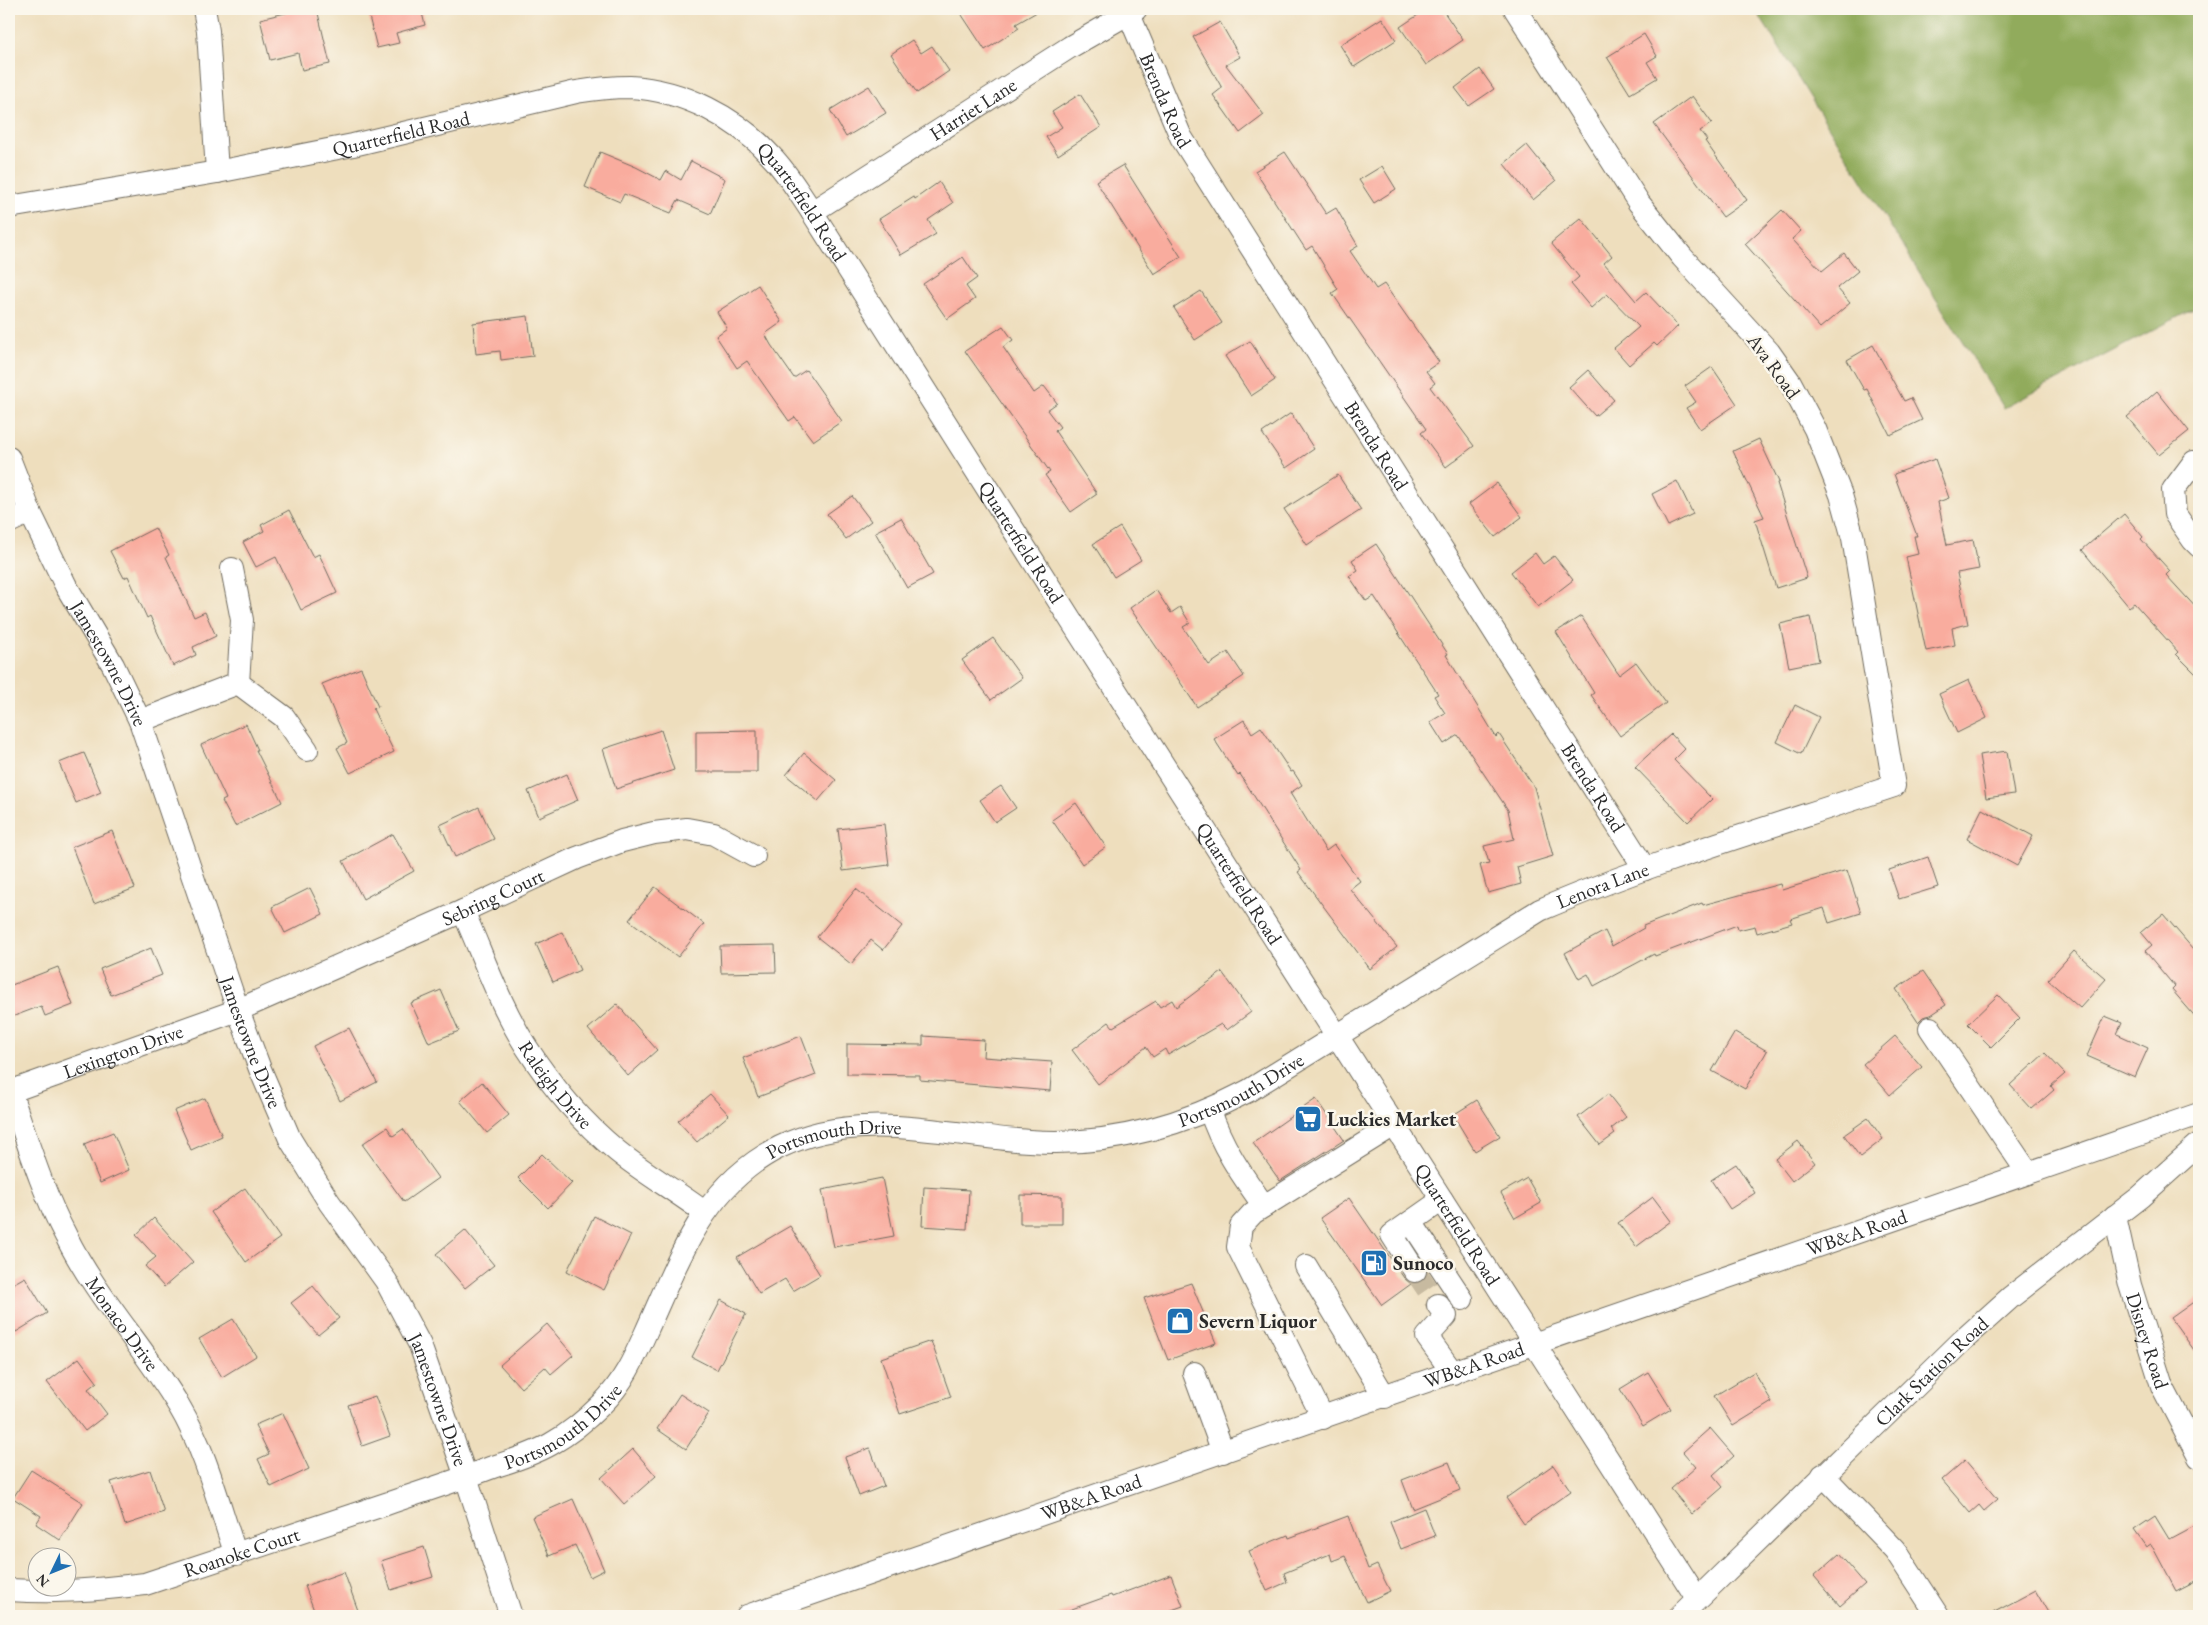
<svg xmlns="http://www.w3.org/2000/svg" width="2208" height="1625" font-family="'EB Garamond',serif">
  <rect width="100%" height="100%" fill="#fbf7ec"/>
  <filter id="ink" filterUnits="userSpaceOnUse"><feTurbulence type="fractalNoise" baseFrequency=".02" numOctaves="2"/><feDisplacementMap in="SourceGraphic" scale="10" xChannelSelector="R" yChannelSelector="G"/><feConvolveMatrix kernelMatrix="1 2 1 2 8 2 1 2 1" color-interpolation-filters="sRGB"/></filter>
  <filter id="wash" filterUnits="userSpaceOnUse"><feTurbulence type="fractalNoise" baseFrequency=".0096" numOctaves="4" result="noise"/><feDisplacementMap in="SourceGraphic" scale="20" xChannelSelector="R" yChannelSelector="G"/><feGaussianBlur stdDeviation="1.12" result="paint"/><feColorMatrix in="noise" values="0 0 0 0 0 0 0 0 0 0 0 0 0 0 0 0 0 1.4 0 .05"/><feComposite in="paint" operator="in"/></filter>
  <g filter="url(#wash)">
    <rect width="100%" height="100%" fill="#eedebd"/>
    <!-- forest -->
    <path fill="#91ab5c" stroke="#5e6b44" d="M1755,9H2199V306L2004,408Z"/>
    <g id="blocks">
      <!-- building -->
      <path fill="#f9ac9e" d="M302,9H317L330,64L302,70L298,53L270,60L260,19Z
        M367,9H421L425,25L396,33L399,43L377,48Z
        M958,9H1042L1016,24L1019,28L985,50Z
        M1427,9H1442L1463,40L1426,65L1400,27Z
        M1382,18L1396,40L1354,67L1340,45Z
        M1220,22L1240,57L1226,65L1264,115L1240,133L1213,95L1222,88L1193,37Z
        M1644,34L1657,56L1647,62L1657,78L1630,94L1607,57Z
        M912,40L921,53L932,46L949,71L917,93L891,54Z
        M1480,69L1494,89L1469,106L1455,88Z
        M869,86L886,113L846,137L830,110Z
        M1080,94L1101,127L1058,155L1046,137L1062,127L1052,112Z
        M1692,96L1712,123L1700,131L1707,140L1705,141L1747,200L1723,217L1654,124Z
        M1527,145L1556,181L1533,200L1504,164Z
        M600,152L636,167L661,180L666,171L681,180L691,161L725,179L710,214L678,200L671,213L624,194L620,202L585,187Z
        M1285,152L1326,214L1336,208L1358,246L1350,251L1376,289L1384,284L1439,362L1426,371L1435,383L1430,387L1474,446L1446,467L1421,433L1426,429L1332,293L1338,289L1312,246L1306,250L1255,171Z
        M1123,165L1181,257L1154,274L1096,181Z
        M1382,166L1396,189L1374,203L1359,180Z
        M939,182L953,203L928,220L936,234L901,255L879,219L914,197L915,199Z
        M1782,210L1801,231L1792,239L1822,271L1844,253L1858,271L1837,288L1850,303L1820,328L1745,244Z
        M1581,218L1612,256L1604,263L1636,301L1646,292L1678,326L1657,346L1654,343L1629,365L1614,348L1639,327L1607,294L1591,308L1571,284L1579,277L1551,243Z
        M963,257L977,278L966,286L975,299L947,319L923,284Z
        M758,285L782,322L765,334L771,345L794,378L806,370L842,421L813,441L795,417L789,421L747,361L737,368L716,336L727,328L717,312Z
        M1201,291L1222,323L1195,340L1174,308Z
        M528,316L533,356L501,360L500,351L476,354L473,323Z
        M1003,326L1013,340L1003,347L1034,393L1044,386L1057,403L1047,410L1060,427L1055,431L1097,494L1071,512L1045,475L1050,472L965,351Z
        M1250,341L1275,380L1251,396L1225,356Z
        M1873,345L1904,401L1911,398L1922,420L1890,435L1867,389L1864,390L1847,360Z
        M1712,367L1737,404L1700,429L1686,408L1696,402L1685,386Z
        M1588,370L1614,400L1595,416L1569,387Z
        M2157,391L2189,431L2159,455L2127,417Z
        M1291,413L1314,449L1286,468L1262,433Z
        M1759,439L1779,482L1777,483L1807,578L1776,588L1755,520L1764,517L1733,451Z
        M1935,459L1949,498L1938,502L1947,545L1973,540L1979,569L1957,573L1968,624L1952,628L1955,645L1926,651L1906,557L1918,554L1914,536H1917L1894,474Z
        M1338,475L1361,510L1307,545L1284,509Z
        M1677,481L1693,514L1668,526L1652,494Z
        M1497,483L1522,517L1495,537L1469,504Z
        M852,496L871,521L846,539L827,514Z
        M289,510L313,557L319,554L337,593L301,610L276,557L256,567L243,542L264,531L261,525Z
        M2124,514L2143,537L2141,539L2170,571L2166,575L2199,611V677L2176,654L2178,652L2134,603L2129,607L2082,550Z
        M901,518L933,574L907,588L875,532Z
        M1120,527L1141,560L1114,577L1093,544Z
        M155,528L169,555L166,557L194,617L205,612L216,636L193,647L196,655L173,666L150,616L147,618L128,576L124,578L110,551Z
        M1376,544L1448,654L1446,655L1496,737L1499,734L1534,787L1553,856L1517,867L1521,884L1488,893L1480,865L1489,863L1484,846L1514,839L1508,810L1458,735L1444,744L1430,722L1445,713L1434,696L1438,694L1374,596L1366,601L1349,576L1358,570L1352,560Z
        M1535,553L1543,564L1554,556L1573,580L1538,607L1511,572Z
        M1156,590L1171,613L1180,607L1190,623L1183,627L1209,665L1228,652L1244,676L1197,707L1130,608Z
        M1581,616L1619,675L1636,662L1666,703L1620,736L1591,695L1594,693L1556,632Z
        M1810,617L1819,661L1789,667L1780,624Z
        M993,638L1022,678L991,700L962,660Z
        M361,668L378,707L373,709L394,752L350,773L337,748L347,743L322,684Z
        M1969,680L1987,718L1957,733L1939,694Z
        M1795,705L1819,717L1801,754L1777,742Z
        M1244,720L1252,733L1261,727L1291,772L1293,771L1302,785L1290,793L1326,851L1334,845L1360,881L1350,889L1397,947L1370,969L1298,872L1301,870L1240,774L1238,776L1214,739Z
        M246,724L258,750H256L282,802L235,826L222,801L226,799L201,745Z
        M661,730L674,770L616,789L603,749Z
        M757,730V772H696V731Z
        M1671,734L1685,749L1674,760L1712,799L1688,822L1635,767Z
        M2007,751L2014,794L1986,798L1979,755Z
        M84,753L101,792L76,803L59,763Z
        M804,753L836,780L818,801L786,775Z
        M567,774L578,800L539,817L528,791Z
        M1001,786L1016,808L995,822L980,800Z
        M1076,803L1106,847L1082,864L1052,820Z
        M479,807L494,839L455,857L440,825Z
        M1982,809L2033,836L2017,866L1967,839Z
        M884,824L889,865L843,871L838,829Z
        M112,831L135,888L94,904L72,847Z
        M393,834L414,871L363,899L343,861Z
        M1928,857L1938,887L1899,899L1889,870Z
        M1847,870L1861,913L1829,923L1824,908L1790,919L1792,923L1757,933L1755,926L1738,930L1737,925L1655,956L1654,954L1594,986L1588,974L1579,979L1565,953L1605,931L1612,946L1644,928L1643,926L1702,903L1703,905L1780,884L1782,890Z
        M655,887L704,924L678,957L629,920Z
        M310,888L323,914L285,933L272,907Z
        M856,889L902,926L883,950L871,940L851,964L817,937Z
        M2163,914L2199,956V1021L2172,990L2175,987L2145,951L2152,945L2141,932Z
        M562,932L580,970L553,982L536,944Z
        M775,945L776,972L721,973L720,946Z
        M151,948L162,975L111,995L100,969Z
        M2074,951L2106,979L2080,1008L2048,980Z
        M58,967L73,1005L45,1016L41,1006L9,1018V986Z
        M1923,971L1946,1005L1931,1015L1923,1017L1918,1022L1896,989Z
        M1222,972L1251,1012L1227,1030L1221,1024L1168,1055L1165,1049L1153,1057L1146,1047L1098,1084L1072,1050L1109,1022L1113,1027L1156,1001L1160,1007L1172,1000L1176,1007Z
        M441,990L459,1031L429,1043L411,1003Z
        M1998,995L2020,1018L1991,1047L1968,1024Z
        M617,1004L657,1050L628,1076L588,1029Z
        M2105,1016L2122,1023L2117,1034L2148,1048L2135,1077L2087,1056Z
        M349,1028L377,1082L340,1101L313,1046Z
        M1735,1032L1767,1051L1745,1089L1712,1071Z
        M801,1036L816,1075L758,1097L743,1058Z
        M923,1036L984,1040L983,1057L1052,1062L1050,1091L920,1080V1075L847,1074V1044L923,1045Z
        M1895,1036L1922,1067L1890,1095L1863,1064Z
        M2045,1053L2065,1074L2051,1086L2054,1090L2032,1109L2010,1085Z
        M482,1082L509,1115L487,1133L460,1101Z
        M710,1094L729,1115L697,1142L678,1121Z
        M1608,1094L1626,1117L1611,1129L1615,1134L1600,1145L1578,1117Z
        M205,1098L222,1136L191,1150L174,1111Z
        M1316,1099L1344,1140L1280,1181L1253,1143Z
        M1477,1100L1500,1136L1475,1151L1453,1115Z
        M1868,1118L1883,1139L1860,1157L1844,1135Z
        M387,1127L393,1136L403,1129L438,1178L404,1202L362,1144Z
        M113,1132L129,1170L100,1183L84,1144Z
        M1798,1141L1815,1163L1792,1181L1775,1159Z
        M542,1154L572,1183L548,1208L518,1178Z
        M1736,1164L1755,1193L1730,1209L1711,1180Z
        M882,1178L894,1236L834,1247L822,1190Z
        M1527,1178L1541,1203L1515,1218L1501,1193Z
        M924,1187L969,1190L967,1229L922,1226Z
        M245,1188L280,1238L246,1262L211,1212Z
        M1020,1195L1062,1196V1224H1020Z
        M1653,1197L1671,1221L1636,1247L1618,1223Z
        M1349,1198L1404,1278L1411,1284L1382,1305L1320,1218Z
        M594,1216L631,1235L604,1290L567,1271Z
        M154,1218L193,1262L164,1287L145,1266L156,1257L136,1235Z
        M790,1226L820,1275L793,1291L785,1279L759,1294L737,1257Z
        M465,1230L494,1265L465,1288L436,1254Z
        M25,1277L47,1313L16,1332L9,1320V1286Z
        M1191,1283L1216,1343L1168,1360L1144,1298Z
        M313,1286L339,1318L318,1335L291,1303Z
        M2199,1298V1357L2171,1318Z
        M721,1300L746,1314L717,1370L692,1357Z
        M233,1319L256,1356L222,1377L199,1339Z
        M547,1324L573,1355L551,1374L545,1367L521,1388L500,1365Z
        M931,1341L951,1397L900,1414L881,1358Z
        M79,1358L97,1382L88,1389L107,1414L85,1431L47,1382Z
        M1648,1372L1671,1409L1643,1426L1620,1389Z
        M1754,1372L1772,1402L1733,1426L1714,1396Z
        M680,1394L709,1413L686,1449L657,1429Z
        M375,1396L390,1436L362,1446L348,1405Z
        M283,1413L309,1469L271,1487L258,1459L269,1454L255,1425Z
        M1710,1428L1734,1456L1713,1475L1723,1487L1692,1514L1671,1489L1696,1467L1683,1452Z
        M870,1448L884,1486L859,1496L845,1457Z
        M633,1449L656,1476L624,1504L601,1478Z
        M1965,1460L1998,1499L1984,1511L1979,1505L1970,1513L1942,1480Z
        M1449,1462L1460,1490L1413,1509L1402,1480Z
        M1553,1465L1571,1491L1524,1524L1506,1498Z
        M31,1470L83,1503L60,1540L36,1524L41,1516L13,1498Z
        M150,1470L164,1512L125,1525L111,1482Z
        M573,1499L604,1570L590,1577L575,1545L549,1556L532,1517Z
        M1424,1508L1435,1536L1401,1549L1390,1522Z
        M1348,1516L1368,1569L1377,1565L1390,1591L1367,1602L1345,1556L1332,1561L1330,1554L1284,1573L1287,1582L1267,1591L1249,1551L1288,1535L1289,1538Z
        M2155,1516L2169,1539L2199,1523V1579L2176,1591L2151,1544L2146,1547L2134,1530Z
        M424,1547L433,1577L391,1590L381,1561Z
        M1839,1554L1865,1584L1840,1606L1814,1576Z
        M344,1572L360,1616H316L305,1586Z
        M1171,1575L1183,1606L1155,1616H1059L1058,1614L1111,1595L1112,1597Z
        M2036,1590L2051,1616H1987Z"/>
    </g>
  </g>
  <g filter="url(#ink)">
    <use href="#blocks" fill-opacity="0" stroke="#6f6a5e" stroke-width="1"/>
    <g fill="none" stroke-linecap="round" stroke-linejoin="round">
      <!-- minor-tunnel -->
      <path stroke="#c7baa0" stroke-width="22" stroke-dasharray="22 11" stroke-linecap="butt" d="M1415,1271L1438,1305"/>
      <!-- minor casing -->
      <g stroke="#6f6a5e" stroke-width="24">
        <g id="minor">
          <path d="M204,9L208,31L217,172"/>
          <path id="s1" d="M1128,12L1181,137L1645,869"/>
          <path id="s2" d="M9,207L217,172L353,145L576,92C594,89 612,87 630,87C683,90 736,117 771,156C787,172 799,193 812,212L1079,633L1697,1598"/>
          <path id="s3" d="M812,212L1070,47L1136,9"/>
          <path id="s4" d="M9,458L30,512L66,586L113,665L140,721L238,1010L260,1069L290,1139L329,1202L386,1281L420,1345L466,1477L511,1616"/>
          <path d="M2194,462L2173,490L2175,514L2193,540L2199,546"/>
          <path d="M9,522L30,512"/>
          <path d="M238,683L284,717L307,750"/>
          <path d="M140,721L238,683L242,620L232,569"/>
          <path id="s5" d="M463,911C483,956 500,1006 527,1048C552,1087 582,1122 617,1151C644,1173 676,1191 704,1212"/>
          <path d="M1930,1028L2028,1173"/>
          <path id="s6" d="M10,1091C27,1140 42,1191 66,1236C96,1297 145,1348 179,1406C206,1451 219,1506 236,1555"/>
          <path id="s7" d="M9,1092L238,1010L463,911L577,858L622,841L654,833L687,829L714,834L754,856"/>
          <path d="M1210,1110C1221,1146 1242,1175 1264,1206"/>
          <path id="s8" d="M2115,1216L2130,1285L2162,1386L2199,1457"/>
          <path d="M1411,1222L1462,1299"/>
          <path d="M1306,1266L1385,1397"/>
          <path d="M1415,1271L1392,1235L1442,1200"/>
          <path d="M1438,1305L1446,1316L1427,1337L1453,1373"/>
          <path d="M1194,1373L1223,1452"/>
          <path d="M1323,1418L1238,1247L1241,1226L1253,1213L1394,1125"/>
          <path d="M1823,1475L1895,1550L1938,1616"/>
          <path id="s9" d="M9,1590C58,1593 96,1590 145,1584C225,1558 305,1531 386,1504C421,1492 456,1481 490,1468C511,1461 532,1455 551,1444C569,1434 587,1419 602,1404C623,1383 634,1359 646,1332C679,1260 703,1185 780,1147C858,1108 947,1136 1029,1141C1106,1147 1181,1126 1248,1091L1540,910C1654,861 1775,826 1894,786L1853,538L1841,495L1815,429L1790,382L1769,352L1682,257L1639,203L1515,9"/>
          <path id="s10" d="M747,1616L2199,1114"/>
          <path id="s11" d="M1680,1616L1962,1341L2011,1297L2140,1197L2199,1144"/>
        </g>
      </g>
      <!-- minor -->
      <use href="#minor" stroke="#fff" stroke-width="22"/>
    </g>
  </g>
  <!-- icons -->
  <defs>
    <g id="supermarket-square" transform="scale(1.4375)"><rect x="-9" y="-9" width="18" height="18" rx="4" fill="#1f6fb2" stroke="#fbf7ec"/><path d="M-6-5.5h2.5l.6 2H6L4.5 2H-2.5L-4.4-4H-6ZM-1.5 3.2a1.3 1.3 0 1 0 .1 0ZM3 3.2a1.3 1.3 0 1 0 .1 0Z" fill="#fff"/></g>
    <g id="fuel-square" transform="scale(1.4375)"><rect x="-9" y="-9" width="18" height="18" rx="4" fill="#1f6fb2" stroke="#fbf7ec"/><path d="M-5.5-6h7V0h2V4h1.3V-2.5L3-4.5l.8-.8L6-3V5H2.5V1h-1V6h-7ZM-4.2-4.7v3.2H.2V-4.7Z" fill="#fff"/></g>
    <g id="shop-square" transform="scale(1.4375)"><rect x="-9" y="-9" width="18" height="18" rx="4" fill="#1f6fb2" stroke="#fbf7ec"/><path d="M-5-2.5h2.3a2.7 3.5 0 0 1 5.4 0H5L5.5 6h-11ZM-1.5-2.5h3a1.5 2.3 0 0 0-3 0Z" fill="#fff"/></g>
  </defs>
  <g fill-rule="evenodd">
    <use href="#supermarket-square" x="1308" y="1119"/>
    <use href="#fuel-square" x="1374" y="1263"/>
    <use href="#shop-square" x="1180" y="1321"/>
  </g>
  <g text-anchor="middle" stroke-width="5" stroke-linejoin="round" paint-order="stroke">
    <!-- street labels -->
    <g font-size="20" fill="#2b2b2b" stroke="#fbf7ec">
      <text dy="7" stroke="none"><textPath href="#s1" startOffset="96">Brenda Road</textPath></text>
      <text dy="7" stroke="none"><textPath href="#s3" startOffset="191">Harriet Lane</textPath></text>
      <text dy="7" stroke="none"><textPath href="#s2" startOffset="399">Quarterfield Road</textPath></text>
      <text dy="7" stroke="none"><textPath href="#s2" startOffset="849">Quarterfield Road</textPath></text>
      <text transform="translate(1774 366) rotate(54)" y="7">Ava Road</text>
      <text dy="7" stroke="none"><textPath href="#s1" startOffset="501">Brenda Road</textPath></text>
      <text dy="7" stroke="none"><textPath href="#s2" startOffset="1254">Quarterfield Road</textPath></text>
      <text dy="7" stroke="none"><textPath href="#s4" startOffset="229">Jamestowne Drive</textPath></text>
      <text dy="7" stroke="none"><textPath href="#s1" startOffset="906">Brenda Road</textPath></text>
      <text dy="7" stroke="none"><textPath href="#s2" startOffset="1659">Quarterfield Road</textPath></text>
      <text dy="7" stroke="none"><textPath href="#s9" startOffset="1841">Lenora Lane</textPath></text>
      <text dy="7" stroke="none"><textPath href="#s7" startOffset="522">Sebring Court</textPath></text>
      <text dy="7" stroke="none"><textPath href="#s4" startOffset="634">Jamestowne Drive</textPath></text>
      <text dy="7" stroke="none"><textPath href="#s7" startOffset="121">Lexington Drive</textPath></text>
      <text dy="7" stroke="none"><textPath href="#s5" startOffset="198">Raleigh Drive</textPath></text>
      <text dy="7" stroke="none"><textPath href="#s9" startOffset="1424">Portsmouth Drive</textPath></text>
      <text dy="7" stroke="none"><textPath href="#s9" startOffset="1005">Portsmouth Drive</textPath></text>
      <text dy="7" stroke="none"><textPath href="#s2" startOffset="2064">Quarterfield Road</textPath></text>
      <text dy="7" stroke="none"><textPath href="#s10" startOffset="1174">WB&amp;A Road</textPath></text>
      <text dy="7" stroke="none"><textPath href="#s6" startOffset="260">Monaco Drive</textPath></text>
      <text dy="7" stroke="none"><textPath href="#s8" startOffset="129">Disney Road</textPath></text>
      <text dy="7" stroke="none"><textPath href="#s10" startOffset="769">WB&amp;A Road</textPath></text>
      <text dy="7" stroke="none"><textPath href="#s11" startOffset="351">Clark Station Road</textPath></text>
      <text dy="7" stroke="none"><textPath href="#s4" startOffset="1040">Jamestowne Drive</textPath></text>
      <text dy="7" stroke="none"><textPath href="#s9" startOffset="585">Portsmouth Drive</textPath></text>
      <text dy="7" stroke="none"><textPath href="#s10" startOffset="364">WB&amp;A Road</textPath></text>
      <text dy="7" stroke="none"><textPath href="#s9" startOffset="238">Roanoke Court</textPath></text>
    </g>
    <!-- poi labels -->
    <g font-size="20" font-weight="bold" fill="#2b2b2b" stroke="#fbf7ec" text-anchor="start">
      <text x="1327" y="1126">Luckies Market</text>
      <text x="1393" y="1270">Sunoco</text>
      <text x="1199" y="1328">Severn Liquor</text>
    </g>
  </g>
  <!-- margin -->
  <rect width="2208" height="1625" fill="none" stroke="#fbf7ec" stroke-width="30"/>
  <!-- north arrow -->
  <g transform="translate(52 1572) rotate(227)"><circle r="24" fill="#fbf7ec" stroke="#a8a59f"/>
  <path d="M0-4L9 19L0 12L-9 19Z" fill="#1f6fb2"/>
  <text y="-8" font-size="14" font-weight="bold" text-anchor="middle" fill="#2b2b2b">N</text>
  </g>
</svg>
